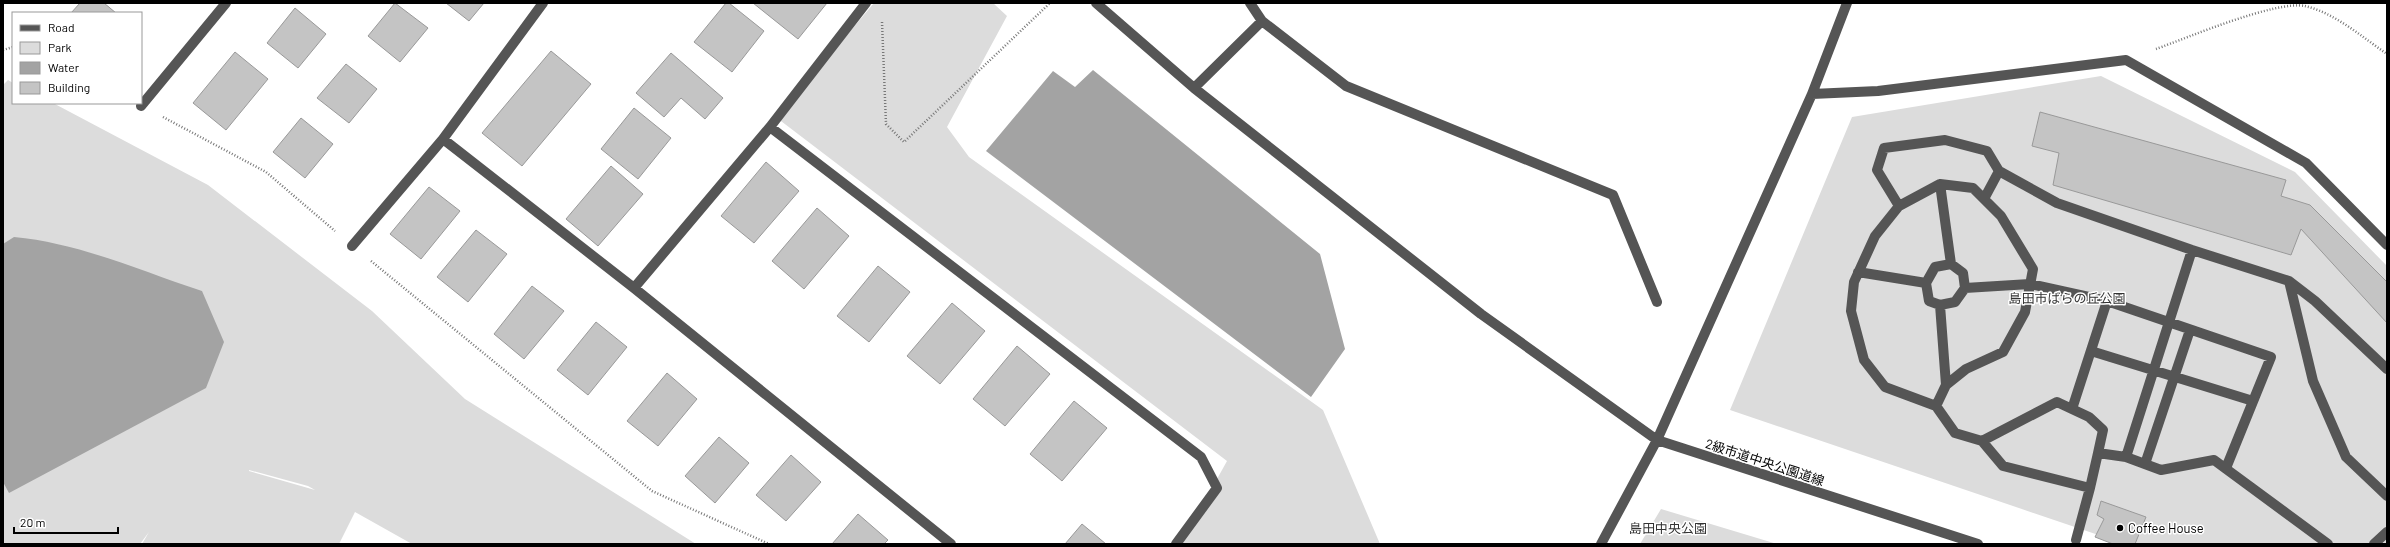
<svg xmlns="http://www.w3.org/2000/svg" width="2390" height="547" font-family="Barlow,'Noto Sans JP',sans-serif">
  <rect width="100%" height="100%" fill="#fff"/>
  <!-- green -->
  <path fill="#dcdcdc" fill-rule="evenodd" d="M874,3H993L1007,16L947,127L969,157L1323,410L1380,544H1181L1227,461L777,118Z
    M2101,76L2295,172L2387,266V544H2125L1730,410L1852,117Z
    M8,80L13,83V103H53L208,185L372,311L465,399L696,544H412L355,512L339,544H142L149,532L140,544H3V85ZM249,470L308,486L315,490L249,471Z
    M1661,509L1777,544H1640Z"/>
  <!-- water -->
  <path fill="#a3a3a3" d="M1093,70L1320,254L1345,349L1311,397L986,151L1053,71L1075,87Z
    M14,237C79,243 141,271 202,291L224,342L206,388L9,493L3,482V244Z"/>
  <!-- building -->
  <path fill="#c4c4c4" stroke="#999" d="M80,3H104L116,13H71Z
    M395,3L428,28L400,62L368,36Z
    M446,3H484L469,21Z
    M726,3H729L764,31L732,72L694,42Z
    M753,3H827L798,39Z
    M295,8L326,34L298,68L267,43Z
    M551,51L591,84L522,166L482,133Z
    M235,52L268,79L226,130L193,103Z
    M671,53L723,98L705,119L681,98L664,117L636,93Z
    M346,64L377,89L349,123L317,98Z
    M634,108L671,138L638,179L601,149Z
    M2040,112L2286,180L2281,196L2310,205L2387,282V323L2301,229L2291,255L2053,185L2059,153L2032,146Z
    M301,118L333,144L305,178L273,152Z
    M766,162L799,191L754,243L721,216Z
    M611,166L643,194L598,246L566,219Z
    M429,187L460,211L421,259L390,234Z
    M817,208L849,236L804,289L772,261Z
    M476,230L507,254L468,302L437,277Z
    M878,266L910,292L869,342L837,316Z
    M532,286L564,311L524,359L494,334Z
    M952,303L985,331L940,384L907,356Z
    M596,322L627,347L588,395L557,370Z
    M1017,346L1050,374L1005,426L973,399Z
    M667,373L697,399L658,446L627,421Z
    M1074,401L1107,428L1062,481L1030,454Z
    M719,437L749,463L715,503L685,476Z
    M791,455L821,482L786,521L756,495Z
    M2101,501L2146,517L2135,544H2113L2095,537L2104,519L2097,515Z
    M858,514L888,540L884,544H832Z
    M1082,524L1106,544H1065Z"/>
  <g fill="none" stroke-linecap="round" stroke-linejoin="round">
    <!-- path -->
    <path stroke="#777" stroke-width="2.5" stroke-dasharray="1 2" stroke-linecap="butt" d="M882,22L886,124L904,142L1050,3
      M2156,49C2187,38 2276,0 2305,6C2335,13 2362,37 2387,54
      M3,50L13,47
      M163,117L266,172L335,231
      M371,261L652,491L769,544"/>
    <!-- minor -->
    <path stroke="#555" stroke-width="10" d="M1096,3L1194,88L1481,314L1657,440L1812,94L1847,3
      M1250,3L1262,21L1346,86L1613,195L1657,302
      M1194,88L1262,21
      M1812,94L1878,91L2126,60L2306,163L2387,245
      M141,106L226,3
      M770,127L1201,457L1217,488L1176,544
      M443,139L634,288L951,544
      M1940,184L1951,264
      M1984,199L1999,171
      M1899,206L1877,170L1884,148L1945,140L1987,151L1999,171L2057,203L2192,250L2289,281L2315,301L2387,369
      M352,246L443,139L543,3
      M1858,272L1926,283L1935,267L1951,264L1963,273L1965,288L1955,302L1940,305L1929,301L1926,283
      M2289,281L2313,381L2346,457L2387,496
      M634,288L770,127L866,3
      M1965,288L2030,284L2107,301L2072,409
      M2107,301L2271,357L2226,468
      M1940,305L1946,385
      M2091,351L2253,401
      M1936,406L1946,385L1966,369L2003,352L2025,312L2033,269L2001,216L1973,188L1940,184L1899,206L1875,236L1854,282L1851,311L1864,360L1885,387L1936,406L1955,433L1982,441L2003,466L2090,488L2076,540
      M1982,441L2057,402L2089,417L2103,430L2098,453
      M2126,457L2192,250
      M2145,464L2190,330
      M2090,488L2098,453L2126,457L2161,470L2214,460L2328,544
      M1601,544L1657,440L1978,544
      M2374,544L2387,532"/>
  </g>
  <!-- markers -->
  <circle fill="#000" stroke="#fff" stroke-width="1.5" cx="2120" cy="528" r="4"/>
  <g text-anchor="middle" stroke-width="3" stroke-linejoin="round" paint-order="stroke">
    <!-- park labels -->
    <g font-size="13" fill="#333" stroke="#fff">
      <text x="2067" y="303">島田市ばらの丘公園</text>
      <text x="1668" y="533">島田中央公園</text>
    </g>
    <!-- street labels -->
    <g font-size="13" fill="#000" stroke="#fff">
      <text transform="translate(1765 462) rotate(18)" y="5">2級市道中央公園道線</text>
    </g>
    <!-- poi labels -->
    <g font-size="13" fill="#000" stroke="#fff" text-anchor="start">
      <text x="2128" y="533">Coffee House</text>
    </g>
  </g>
  <!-- border -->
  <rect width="2390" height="547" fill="none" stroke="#000000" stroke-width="8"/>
  <!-- legend -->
  <rect x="12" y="12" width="130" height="92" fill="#ffffff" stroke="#999999"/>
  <rect x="20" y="25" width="20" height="6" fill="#555555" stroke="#999999"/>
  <text x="48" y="32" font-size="12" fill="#000000">Road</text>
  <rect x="20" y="42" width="20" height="12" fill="#dcdcdc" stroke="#999999"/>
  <text x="48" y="52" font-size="12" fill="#000000">Park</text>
  <rect x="20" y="62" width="20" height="12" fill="#a3a3a3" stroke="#999999"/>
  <text x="48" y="72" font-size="12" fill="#000000">Water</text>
  <rect x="20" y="82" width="20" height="12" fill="#c4c4c4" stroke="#999999"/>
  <text x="48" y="92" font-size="12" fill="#000000">Building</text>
  <!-- scale -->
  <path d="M14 527v6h104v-6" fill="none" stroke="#000000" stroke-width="2"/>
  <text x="20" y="527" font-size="12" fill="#000000" stroke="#ffffff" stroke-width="3" paint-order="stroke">20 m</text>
</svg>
